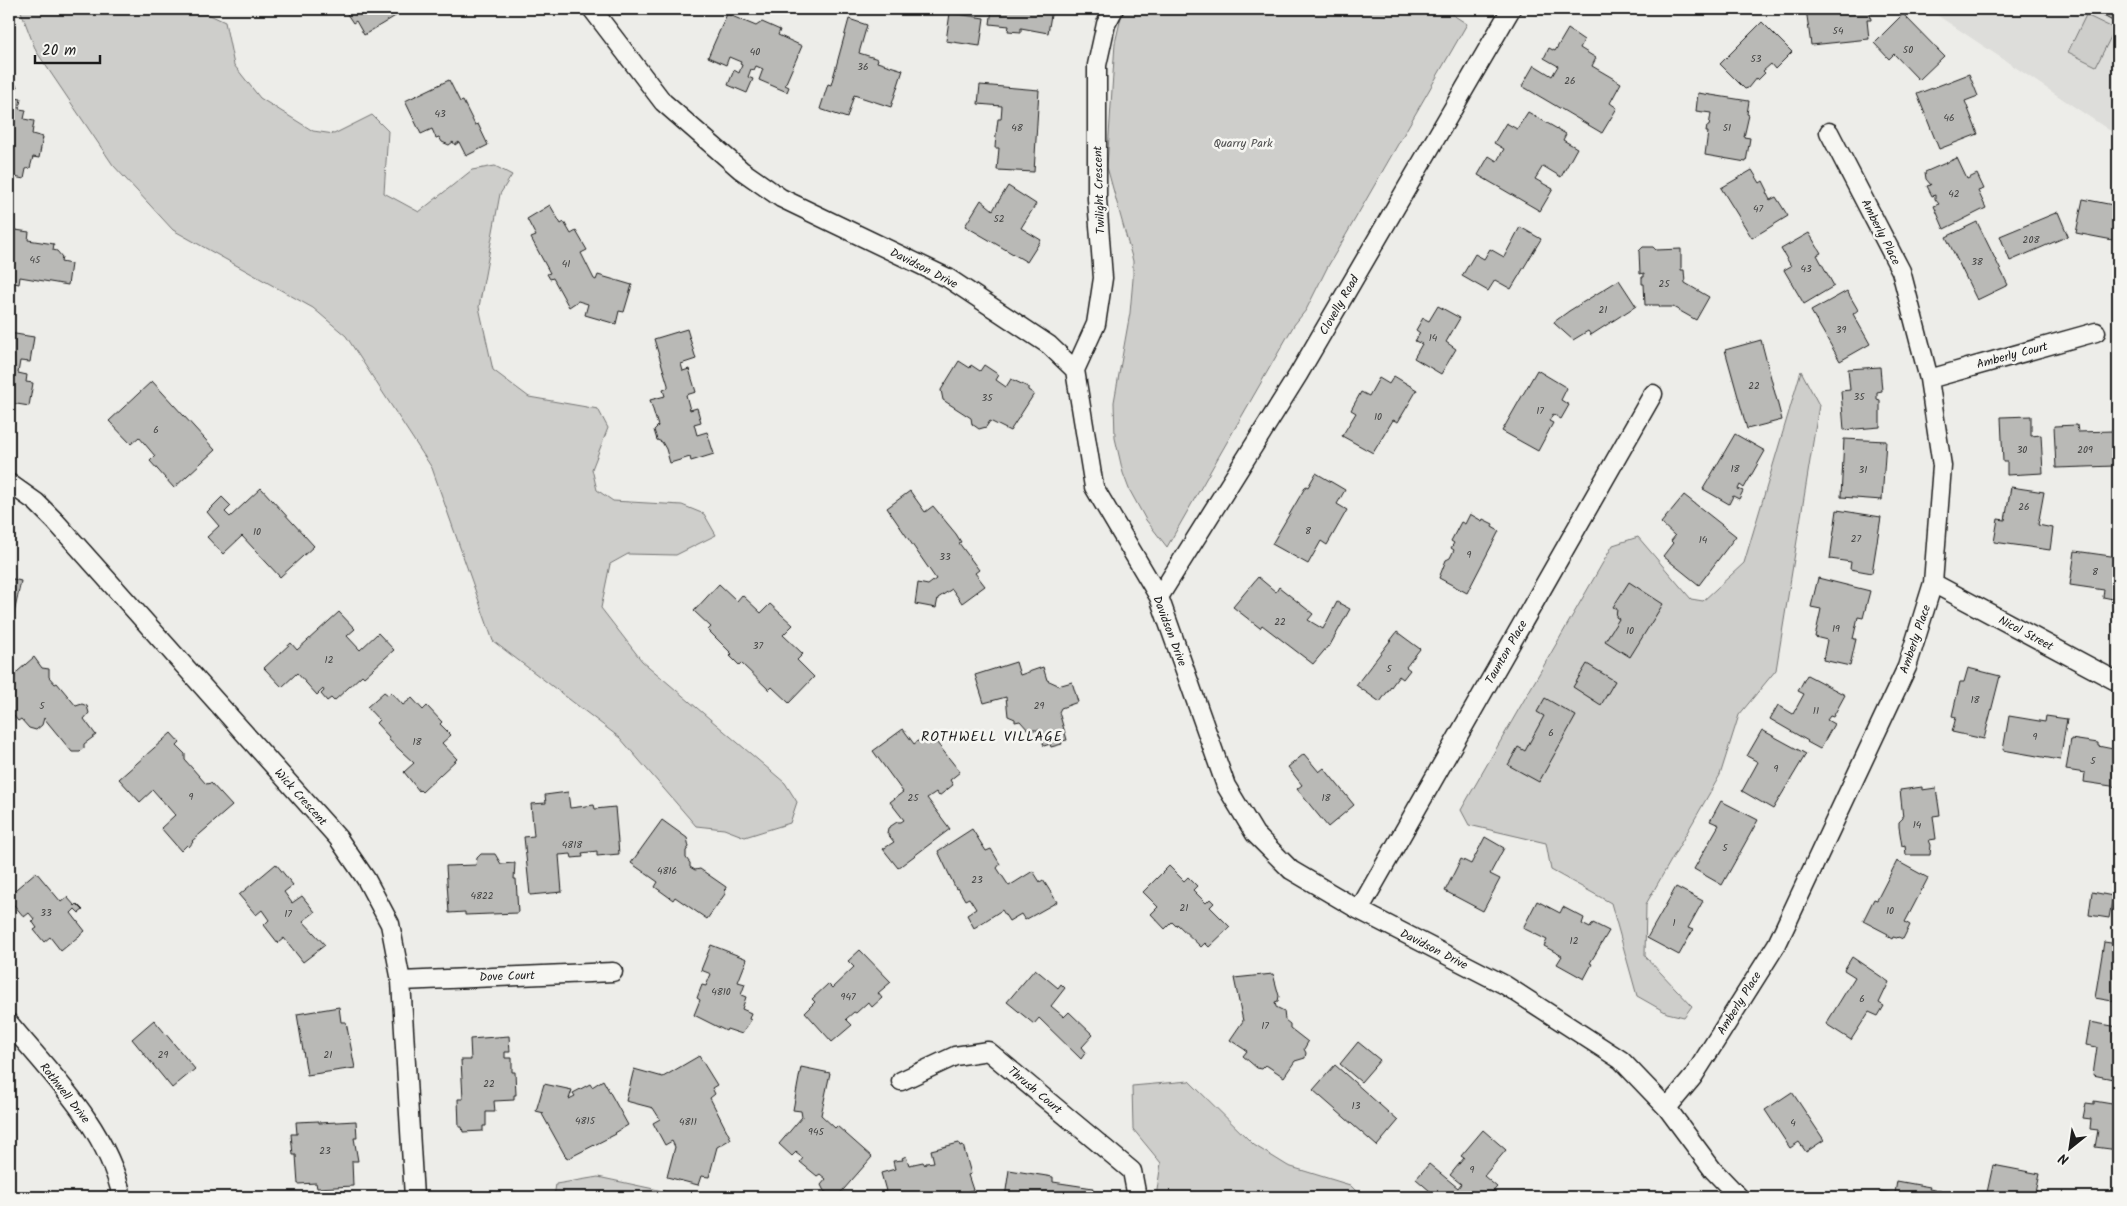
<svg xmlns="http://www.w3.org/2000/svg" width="2127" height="1206" font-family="Kalam,sans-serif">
  <rect width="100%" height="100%" fill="#edede9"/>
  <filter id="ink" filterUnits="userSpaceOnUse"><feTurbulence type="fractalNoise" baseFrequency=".02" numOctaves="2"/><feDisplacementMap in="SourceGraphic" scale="10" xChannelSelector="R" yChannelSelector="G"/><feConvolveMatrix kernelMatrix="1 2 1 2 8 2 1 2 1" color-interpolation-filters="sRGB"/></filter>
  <g filter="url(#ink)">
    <!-- built -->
    <path fill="#ddddda" d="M1928,9H2118V136Z"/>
    <!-- green -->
    <path fill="#cececb" stroke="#757574" d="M20,9H197L225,22L234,65L260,98L313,131L334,134L372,115L388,131L384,193L419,212L472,170L495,166L512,175L500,194L479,307L493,370L529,397L598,409L608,428L592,469L597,490L613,501L682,505L704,514L716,535L676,555L628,554L610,564L601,608L642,661L785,783L797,802L790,823L745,837L724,829L696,826L620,738L493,641L432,468L346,336L313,308L173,230L113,165L36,51Z
      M1125,9H1444L1467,24L1327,268L1306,310L1294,325L1167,547L1146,520L1129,489L1123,473L1115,438L1114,402L1130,313L1133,279V261L1107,167L1115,43L1122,13Z
      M2086,15L2115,29L2096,66L2068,52Z
      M1801,371L1819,405L1776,670L1739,715L1720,775L1646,904L1645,956L1692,1006L1684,1017L1667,1013L1637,996L1611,903L1551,870L1546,843L1469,825L1461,810L1613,545L1638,537L1691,599L1703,601L1744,563Z
      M1189,1081L1254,1145L1288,1166L1350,1185L1362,1197H1156L1161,1163L1133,1129L1132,1086Z
      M598,1177L677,1194L684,1197H554L556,1184Z"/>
    <!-- building -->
    <path fill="#b9b9b6" stroke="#1c1c1c" d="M347,9H407L364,35L356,21L353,23L347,14L350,13Z
      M992,9H1052L1048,33L1021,28V32L1008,31L1009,26L990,24Z
      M1806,9L1870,10L1871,20H1867L1869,39L1811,45Z
      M2091,9H2118V24Z
      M950,13L984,18L980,46L946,41Z
      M727,14L756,26L762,22L780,30L778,35L802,46L785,85L789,87L787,92L759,80L763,69L756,66L754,70L751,69L748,77L753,79L747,93L728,85L734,70L739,73L742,65L740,64L741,62L729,57L726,65L708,57Z
      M1903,14L1944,56L1919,80L1894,54L1889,59L1874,43Z
      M849,19L867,25L859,53L878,59L877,62L903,70L891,107L854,95L847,118L820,109L828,84L831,85Z
      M1762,22L1792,52L1775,69L1771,64L1763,71L1765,73L1758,80L1756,78L1748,88L1745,89L1720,64Z
      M1568,29L1584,40L1580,48L1596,58L1592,66L1621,83L1610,103L1617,108L1602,133L1522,86L1534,65L1552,76L1558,66L1544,58L1549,48L1555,51Z
      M1969,74L1978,96L1965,101L1978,134L1939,149L1917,94Z
      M449,80L460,102L463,101L475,125L478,124L488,145L466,156L459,142L455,145L453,142L449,145L442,142L439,137L436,138L432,129L421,134L405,101Z
      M9,84L17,86L15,98L21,99L19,109L26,110L24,119L34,121L32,134L43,137L39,158L33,157L30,168L26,169L24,179L9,176Z
      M980,85L1039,90L1034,172L997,170L999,148H995L996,135L998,119H1001L1002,106L978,104Z
      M1698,93L1749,101L1747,114L1749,115L1744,137L1750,138L1746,162L1705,155L1708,132H1706L1707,126H1709L1711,113L1696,111Z
      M1528,112L1566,134L1563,140L1577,148L1561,177L1543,166L1535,179L1553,189L1540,211L1478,175L1489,156L1497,161L1504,149L1494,143L1506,123L1517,129Z
      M1957,158L1967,179L1977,174L1984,189L1978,191L1986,208L1944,229L1934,206L1939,204L1935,199V195L1932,196L1927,186L1931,185L1926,179L1925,172Z
      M1752,170L1760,183L1763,181L1768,191L1766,192L1770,200L1776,197L1788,216L1752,238L1721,188Z
      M1008,186L1036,204L1021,228L1041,240L1027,262L965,226L981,200L993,210Z
      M2083,199L2118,206V241L2076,233Z
      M550,205L561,224L564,222L571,234L576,231L587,250L581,253L594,279L596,280L598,275L632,285L624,312L619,311L616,324L585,315L588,304L578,301L569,307L553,278L550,279L547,274L550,273L531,238L536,236L527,219Z
      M2058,212L2068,236L2010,261L2000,236Z
      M1977,222L2008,285L1977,300L1946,237Z
      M1520,227L1541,239L1511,289L1495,280L1488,291L1462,276L1475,254L1484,259L1490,249L1504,257Z
      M9,229L29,232L28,240L54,244L53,250L57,251L62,257L61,262L71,264L68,285L20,277L19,284L9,282Z
      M1809,233L1821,253L1817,255L1834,286L1804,304L1784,270L1791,266L1781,249Z
      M1643,247H1653L1656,250L1681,249V270H1684L1685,283L1709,297L1696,320L1673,307H1660L1659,305H1645L1644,284H1642V277H1644V273L1640,274L1639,251Z
      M1619,280L1636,306L1591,335L1588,331L1573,340L1555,324L1554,322L1569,311Z
      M1847,291L1858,310L1853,314L1870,344L1840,361L1811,311Z
      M1438,306L1460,318L1446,342L1456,349L1441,374L1414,358L1422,344L1415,341L1420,333L1416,330L1423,318L1429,321Z
      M687,329L696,359L681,364L683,371L689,369L696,392L686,395L690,410L697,408L701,422L694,424L697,435L707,432L714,454L691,461L690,457L670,463L666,449L662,442L657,440L654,430L658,426L650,400L665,396L663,390L668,388V385L654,339Z
      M9,333L34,337L30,362L20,361L18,373L27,375L26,382L33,383L29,406L11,403L10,412Z
      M1761,340L1782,420L1747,429L1725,350Z
      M959,361L970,368L971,365L980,371L984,365L999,375L996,380L1006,387L1011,379L1028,387V390L1034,394L1010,431L990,421L986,427L979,429L972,424L971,418L943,400L941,390Z
      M1880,367L1882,391L1877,392V399L1880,400V427L1844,430L1841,391L1850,390L1848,369Z
      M1537,370L1567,388L1561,400L1569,405L1561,419L1553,414L1549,421L1553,423L1538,451L1502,431Z
      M1394,376L1417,390L1398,422L1393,420L1373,453L1342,436L1356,413L1351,410L1361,392L1369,396L1379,378L1389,384Z
      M152,381L215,450L174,488L150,461L155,456L139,437L131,444L109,421Z
      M2031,416V436L2041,435L2043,473L2007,475V462H2003L2001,417Z
      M2077,425L2078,432L2113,431L2115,466L2056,468L2054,426Z
      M1735,434L1765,451L1744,488L1740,485L1738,489L1743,491L1739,499L1733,496L1729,504L1703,489Z
      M1844,439L1886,441L1882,500L1841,497Z
      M1316,473L1345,490L1337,504L1347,510L1327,545L1321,541L1308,564L1272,544L1306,486L1308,487Z
      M2011,487L2044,492L2038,525L2053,528L2050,550L1994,542L1998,519L2005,520Z
      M261,488L314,546L280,577L242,536L223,554L207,537L219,526L207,512L222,497L231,506L225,512L230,517Z
      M910,491L925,512L933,506L956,534L961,542L959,543L979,570L975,573L985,586L962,603L952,589L938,598L936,608L915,604L918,583L928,585L936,579L887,508Z
      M1684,495L1736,536L1699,585L1663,556L1673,543L1671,541L1675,536L1661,523Z
      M1837,510L1881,517L1872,573L1850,569L1851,562L1830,559Z
      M1470,514L1482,521L1483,519L1493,524L1492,527L1499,531L1467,593L1439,578L1446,560L1450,558L1454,550L1451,548L1454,543L1451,541L1461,522L1465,524Z
      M2075,551L2118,557V600L2103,597L2104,590L2070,585Z
      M1258,577L1276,592L1279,587L1313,614L1308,620L1323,629L1337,602L1350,609L1329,647L1328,646L1313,664L1262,625L1260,628L1233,607Z
      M9,578L21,581L13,618L9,617Z
      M1818,578L1870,591L1863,618L1858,617L1853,639H1856L1850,666L1823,660L1827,640L1815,637L1821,609L1811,607Z
      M1629,582L1663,604L1630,657L1605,641L1619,619L1616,617L1617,609L1613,607Z
      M719,584L737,601L742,595L761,613L770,604L793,625L783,635L803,654L797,660L814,677L789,703L772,687L769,690L741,663L739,665L730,656L732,654L708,630L711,627L694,611Z
      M339,612L355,629L347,636L360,650L378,633L394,650L364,677L362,675L334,701L331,698L327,701L321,694L324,691L323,689L317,695L297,673L282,687L264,668L291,643L297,650Z
      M1397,632L1420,649L1406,667L1410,670L1403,679L1399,676L1380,702L1356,685Z
      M34,657L42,668L49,669V677L55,684L57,683L76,706L82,704L87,706L89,713L84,719L96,735L84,744V748L80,752H72L44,718L42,725L36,730L29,728L21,719L18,721L9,710V679Z
      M1016,662L1020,675L1043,667L1047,680L1058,685V686L1072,682L1078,702L1061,708L1059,712L1067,740L1061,741L1062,744L1051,747L1050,744L1044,746L1039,730H1028L1020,721L1015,722V719L1008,716L1006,697L984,703L975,675Z
      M1587,664L1615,681L1601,705L1573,687Z
      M1968,668L2000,676L1984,739L1952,732L1956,717L1952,716L1960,682H1964Z
      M1807,675L1845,695L1833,717L1830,716L1827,720L1834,724L1820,749L1807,742L1808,741L1770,719L1778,705L1793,714L1804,694L1798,691Z
      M384,692L388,695L391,692L403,705L412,698L423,710L427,706L442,722L440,724L451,735L442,743L457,759L422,792L420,790L419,791L404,772L414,763L388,739L390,738L376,723L379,720L367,707Z
      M1545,698L1576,716L1539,782L1508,765L1518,747L1525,751L1544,716L1537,712Z
      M2009,716L2045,722L2046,716L2067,719L2060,760L2003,750Z
      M903,729L914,744L922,738L926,743L933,738L960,772L950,780L953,785L939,796L936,792L927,798L950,829L898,868L883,849L894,842L887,833L888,828L897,822H901L904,820L890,802L903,792L873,751Z
      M1762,730L1806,754L1773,809L1742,791L1758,762L1747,756Z
      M171,733L180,743L177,746L185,754V760L206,784L211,783L232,806L192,841L193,842L189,847L187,845L181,851L161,828L175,815L153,790L140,802L119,779Z
      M2071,739L2098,743V746L2118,750V787L2084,782L2085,773L2066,770Z
      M1304,754L1319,772L1324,768L1354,805L1328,827L1297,789L1302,785L1288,767Z
      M1922,787V790L1936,788L1940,815L1933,816L1936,839L1929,840L1931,845L1930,855H1906L1905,845L1902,846L1899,827V822L1903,818L1900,790Z
      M568,792L570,808L594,805L595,809L615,807L619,854L597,856V851L582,853L583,857L572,858L571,854L559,855L562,892L530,895L524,837L534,836L531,804L546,803L545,795Z
      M1721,801L1758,820L1722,885L1694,869L1719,825L1710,821Z
      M662,820L687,838L689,847L686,851V858L690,863V867L695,870L700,869L726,887L725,894L707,919L675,897L673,900L655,887L658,882L631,863Z
      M972,829L986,851L991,849L1000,864L997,868L1009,886L1033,871L1040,882L1043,880L1057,902L1025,920L1021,914L1009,921L1002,910L974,928L967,915L976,909L969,898L965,900L958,888L956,889L938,851Z
      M1485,837L1504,848L1490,874L1500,879L1483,911L1445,891L1461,859L1471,864Z
      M481,854H495L501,864L515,863L514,879H516L518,913L465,915V912L449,913L446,866L476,865L477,858Z
      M1897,861L1928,878L1905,922L1910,925L1903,939L1898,937L1897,938L1893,937L1892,939L1887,936L1888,934L1863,921L1874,899L1877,900Z
      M276,864L293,885L284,892L292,903L302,896L315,912L303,921L325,945L303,962L284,938L278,943L264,925L269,920L262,910L256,915L239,895Z
      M1169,866L1184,881L1188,877L1197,886L1193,890L1206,903L1210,899L1214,903L1210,907L1230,927L1209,947L1205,943L1201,947L1177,924L1176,926L1172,922L1165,929L1151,914L1158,907L1143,892Z
      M36,872L61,902L67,897L75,906L77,904L83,910L79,913L75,909L71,913L85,931L61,951L50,937L44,942L34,930L37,928L32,921L35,920L29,913L24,917L9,899V895Z
      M1676,887L1703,901L1688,928L1693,930L1679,955L1647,938Z
      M2092,892L2113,896L2109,918L2089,915Z
      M1537,901L1560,913L1563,907L1584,918L1582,924L1590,928L1593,923L1609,931L1590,963L1592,964L1584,979L1557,964L1562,956L1544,946L1547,940L1523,928Z
      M2104,942L2118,944V1002L2095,998Z
      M711,945L747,959L738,982L745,984L741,995L746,997L742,1009L751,1013L749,1019L751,1020L742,1034L727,1029L726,1031L694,1015L700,1000L697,998L702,985L706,986L711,974L701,970Z
      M860,950L891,982L878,993L882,998L872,1007L868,1002L856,1013L854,1012L846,1019L852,1025L832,1042L805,1012L815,1002L812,999L828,984L832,988L854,967L848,961Z
      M1852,957L1889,982L1879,1003L1884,1006L1878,1016L1869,1012L1851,1040L1826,1024L1855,977L1844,970Z
      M1035,969L1058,988L1061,984L1065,988L1051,1006L1064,1017L1069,1012L1093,1035L1082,1047L1086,1052L1081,1059L1039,1018L1034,1024L1007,1002Z
      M1273,974L1279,996L1278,1001L1275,1002L1276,1007L1284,1011L1285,1020L1290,1024V1028L1308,1042L1304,1049L1306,1053L1305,1058L1295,1061L1284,1077L1266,1065L1262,1069L1257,1068L1243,1056L1247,1051L1230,1040L1243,1021L1234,978Z
      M339,1007L341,1022H346L355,1068L307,1075L297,1014Z
      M154,1020L195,1069L172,1088L132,1039Z
      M2090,1022L2118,1027V1080L2093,1075L2097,1047L2086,1045Z
      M509,1036L510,1052H505V1058H512V1072H515L516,1095H514V1100L494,1101L495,1112H486V1126H483V1131L463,1132L462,1127H459L458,1099H463L461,1060H471L470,1039Z
      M1358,1042L1380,1060L1361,1082L1340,1064Z
      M699,1056L717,1085L712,1088L715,1094L710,1098L731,1139L717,1147L709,1177L701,1176L698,1185L667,1177L675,1147L672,1141L665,1145L653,1123L660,1119L653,1108L626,1101L634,1069L663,1077Z
      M1335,1065L1398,1121L1377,1146L1313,1090Z
      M801,1067L830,1073L821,1115L835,1128L837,1126L872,1157L837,1197L831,1196L824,1191L821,1185L826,1179L820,1174L817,1176L800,1162L803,1158L796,1153L797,1151L792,1156L779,1144L802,1117L801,1111L793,1110Z
      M603,1080L628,1125L615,1133L616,1134L567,1159L542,1114L544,1113L536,1111L544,1084L572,1090L569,1099L575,1096L573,1093L590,1084L592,1087Z
      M1792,1092L1824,1140L1806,1152L1799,1142L1790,1148L1765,1110Z
      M2094,1101L2118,1105V1150L2095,1147L2098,1130L2090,1129L2091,1119L2083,1118L2086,1103L2094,1104Z
      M319,1121V1123L356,1121L357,1138H354L358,1161H352L353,1186L317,1188L316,1183L298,1184L296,1155H293L291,1134H297L296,1122Z
      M1483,1130L1506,1150L1484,1176L1497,1187L1488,1197H1437L1416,1179L1429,1164L1458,1188L1461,1184L1450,1175L1464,1158L1461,1156Z
      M959,1143L960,1146L963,1145L971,1174L968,1175L973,1190L945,1197L943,1195L935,1197H881L883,1196L882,1192L886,1191L881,1173L895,1169L893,1161L903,1160L902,1158L906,1156L909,1165L923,1162L925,1165L926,1163L934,1162L931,1150Z
      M1993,1165L2040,1174L2035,1197H1986Z
      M1009,1170L1053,1177V1182L1093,1188L1092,1197H1005Z
      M1897,1181L1930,1187L1929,1189L1941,1191L1942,1197H1879L1880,1191L1895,1193Z"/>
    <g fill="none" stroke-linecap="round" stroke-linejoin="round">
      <!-- minor casing -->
      <g stroke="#1c1c1c" stroke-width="21">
        <path id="minor" d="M592,9L663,102L741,170L781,198L948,278L1049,345L1075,370L1094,487L1159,597L1226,786L1255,834L1291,870L1359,910L1505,985L1621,1060L1667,1108L1713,1170L1739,1197
          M1075,370L1096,324L1103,278L1097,199V65L1106,24L1114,9
          M1929,379L2096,332
          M9,483L36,502L55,521L338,838L366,879L390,924L401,981L414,1197
          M1933,583L2118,682
          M1159,597L1298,375L1511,9
          M1359,910L1653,394
          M401,981L613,972
          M9,1023C52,1075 107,1128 122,1197
          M901,1081L955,1056L988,1051L1132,1171L1137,1197
          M1667,1108L1693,1077L1777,944L1907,667L1933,583L1942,466L1929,379L1901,271L1829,132"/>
      </g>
      <!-- minor -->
      <use href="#minor" stroke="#f6f6f2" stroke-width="18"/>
    </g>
  </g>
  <g text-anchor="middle" stroke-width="5" stroke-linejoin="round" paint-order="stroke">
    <!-- number labels -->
    <g font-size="10" fill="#434342">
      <text x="1838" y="34">54</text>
      <text x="1908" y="53">50</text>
      <text x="755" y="55">40</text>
      <text x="1756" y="62">53</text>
      <text x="863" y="70">36</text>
      <text x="1570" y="84">26</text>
      <text x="440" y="117">43</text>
      <text x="1949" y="121">46</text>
      <text x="1017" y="131">48</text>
      <text x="1727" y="131">51</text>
      <text x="1954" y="197">42</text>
      <text x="1758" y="212">47</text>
      <text x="999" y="222">52</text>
      <text x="2031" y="243">208</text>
      <text x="35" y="263">45</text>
      <text x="1977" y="265">38</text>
      <text x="566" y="267">41</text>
      <text x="1806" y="272">43</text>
      <text x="1664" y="287">25</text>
      <text x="1603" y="313">21</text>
      <text x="1841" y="333">39</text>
      <text x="1433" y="341">14</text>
      <text x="1754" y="389">22</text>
      <text x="1859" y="400">35</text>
      <text x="987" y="401">35</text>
      <text x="1540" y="414">17</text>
      <text x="1378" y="420">10</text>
      <text x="156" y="433">6</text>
      <text x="2022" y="453">30</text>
      <text x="2085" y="453">209</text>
      <text x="1735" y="472">18</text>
      <text x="1863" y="473">31</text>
      <text x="2024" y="510">26</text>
      <text x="1308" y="534">8</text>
      <text x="257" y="535">10</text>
      <text x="1856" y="542">27</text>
      <text x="1703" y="543">14</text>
      <text x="1469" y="558">9</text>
      <text x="945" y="560">33</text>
      <text x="2095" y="575">8</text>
      <text x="1280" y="625">22</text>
      <text x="1836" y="632">19</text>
      <text x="1630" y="634">10</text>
      <text x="758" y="649">37</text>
      <text x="329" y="663">12</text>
      <text x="1389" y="672">5</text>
      <text x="1975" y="703">18</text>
      <text x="42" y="709">5</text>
      <text x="1039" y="709">29</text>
      <text x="1816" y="714">11</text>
      <text x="1551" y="736">6</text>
      <text x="2035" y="740">9</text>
      <text x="417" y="745">18</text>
      <text x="2093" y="764">5</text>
      <text x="1776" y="772">9</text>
      <text x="191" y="800">9</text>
      <text x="913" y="801">25</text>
      <text x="1326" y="801">18</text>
      <text x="1917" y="828">14</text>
      <text x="572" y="848">4818</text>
      <text x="1725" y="851">5</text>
      <text x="667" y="874">4816</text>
      <text x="977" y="883">23</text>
      <text x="482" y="899">4822</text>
      <text x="1184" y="911">21</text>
      <text x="1890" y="914">10</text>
      <text x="46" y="916">33</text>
      <text x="288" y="917">17</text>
      <text x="1674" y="926">1</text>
      <text x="1574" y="944">12</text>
      <text x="721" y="995">4810</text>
      <text x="848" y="1000">947</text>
      <text x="1862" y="1002">6</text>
      <text x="1265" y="1029">17</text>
      <text x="163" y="1058">29</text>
      <text x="328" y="1058">21</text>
      <text x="489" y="1087">22</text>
      <text x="1356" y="1109">13</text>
      <text x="585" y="1124">4815</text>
      <text x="688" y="1125">4811</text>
      <text x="1793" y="1126">4</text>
      <text x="816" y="1135">945</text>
      <text x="325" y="1154">23</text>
      <text x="1472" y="1173">9</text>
    </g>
    <!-- park labels -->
    <g font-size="12" fill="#515151" stroke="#f6f6f2">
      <text x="1243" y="147">Quarry Park</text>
    </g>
    <!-- street labels -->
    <g font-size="12" fill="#1c1c1c" stroke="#f6f6f2">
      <text transform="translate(1099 190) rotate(-92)" y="4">Twilight Crescent</text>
      <text transform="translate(1881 232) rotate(63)" y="4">Amberly Place</text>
      <text transform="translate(924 268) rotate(27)" y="4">Davidson Drive</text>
      <text transform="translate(1339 305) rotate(-60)" y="4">Clovelly Road</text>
      <text transform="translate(2012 355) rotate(-15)" y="4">Amberly Court</text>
      <text transform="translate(1170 631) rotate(69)" y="4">Davidson Drive</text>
      <text transform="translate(2026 633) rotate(28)" y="4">Nicol Street</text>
      <text transform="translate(1915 639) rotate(-71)" y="4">Amberly Place</text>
      <text transform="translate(1506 652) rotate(-60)" y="4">Taunton Place</text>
      <text transform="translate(301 797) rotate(48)" y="4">Wick Crescent</text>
      <text transform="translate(1434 949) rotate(27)" y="4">Davidson Drive</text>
      <text transform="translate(507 976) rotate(-2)" y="4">Dove Court</text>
      <text transform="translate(1739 1003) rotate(-58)" y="4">Amberly Place</text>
      <text transform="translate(1035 1090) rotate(40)" y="4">Thrush Court</text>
      <text transform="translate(65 1093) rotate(52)" y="4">Rothwell Drive</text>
    </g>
    <!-- neighbourhood labels -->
    <g font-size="14" letter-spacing="1" fill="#1c1c1c" stroke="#f6f6f2">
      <text x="992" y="741">ROTHWELL VILLAGE</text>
    </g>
  </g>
  <!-- margin -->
  <rect width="2127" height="1206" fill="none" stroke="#f6f6f2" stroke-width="30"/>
  <rect x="15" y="15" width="2097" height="1176" fill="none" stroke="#1c1c1c" stroke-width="2" filter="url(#ink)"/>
  <!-- north arrow -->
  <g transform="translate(2070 1148) rotate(210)" stroke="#f6f6f2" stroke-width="4" paint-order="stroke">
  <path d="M0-4L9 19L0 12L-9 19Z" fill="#1c1c1c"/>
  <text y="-8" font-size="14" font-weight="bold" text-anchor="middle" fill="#1c1c1c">N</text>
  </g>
  <!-- scale -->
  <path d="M35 55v8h65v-8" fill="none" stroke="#1c1c1c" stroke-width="2.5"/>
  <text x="42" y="55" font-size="15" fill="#1c1c1c" stroke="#f6f6f2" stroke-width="4" paint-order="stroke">20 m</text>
</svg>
